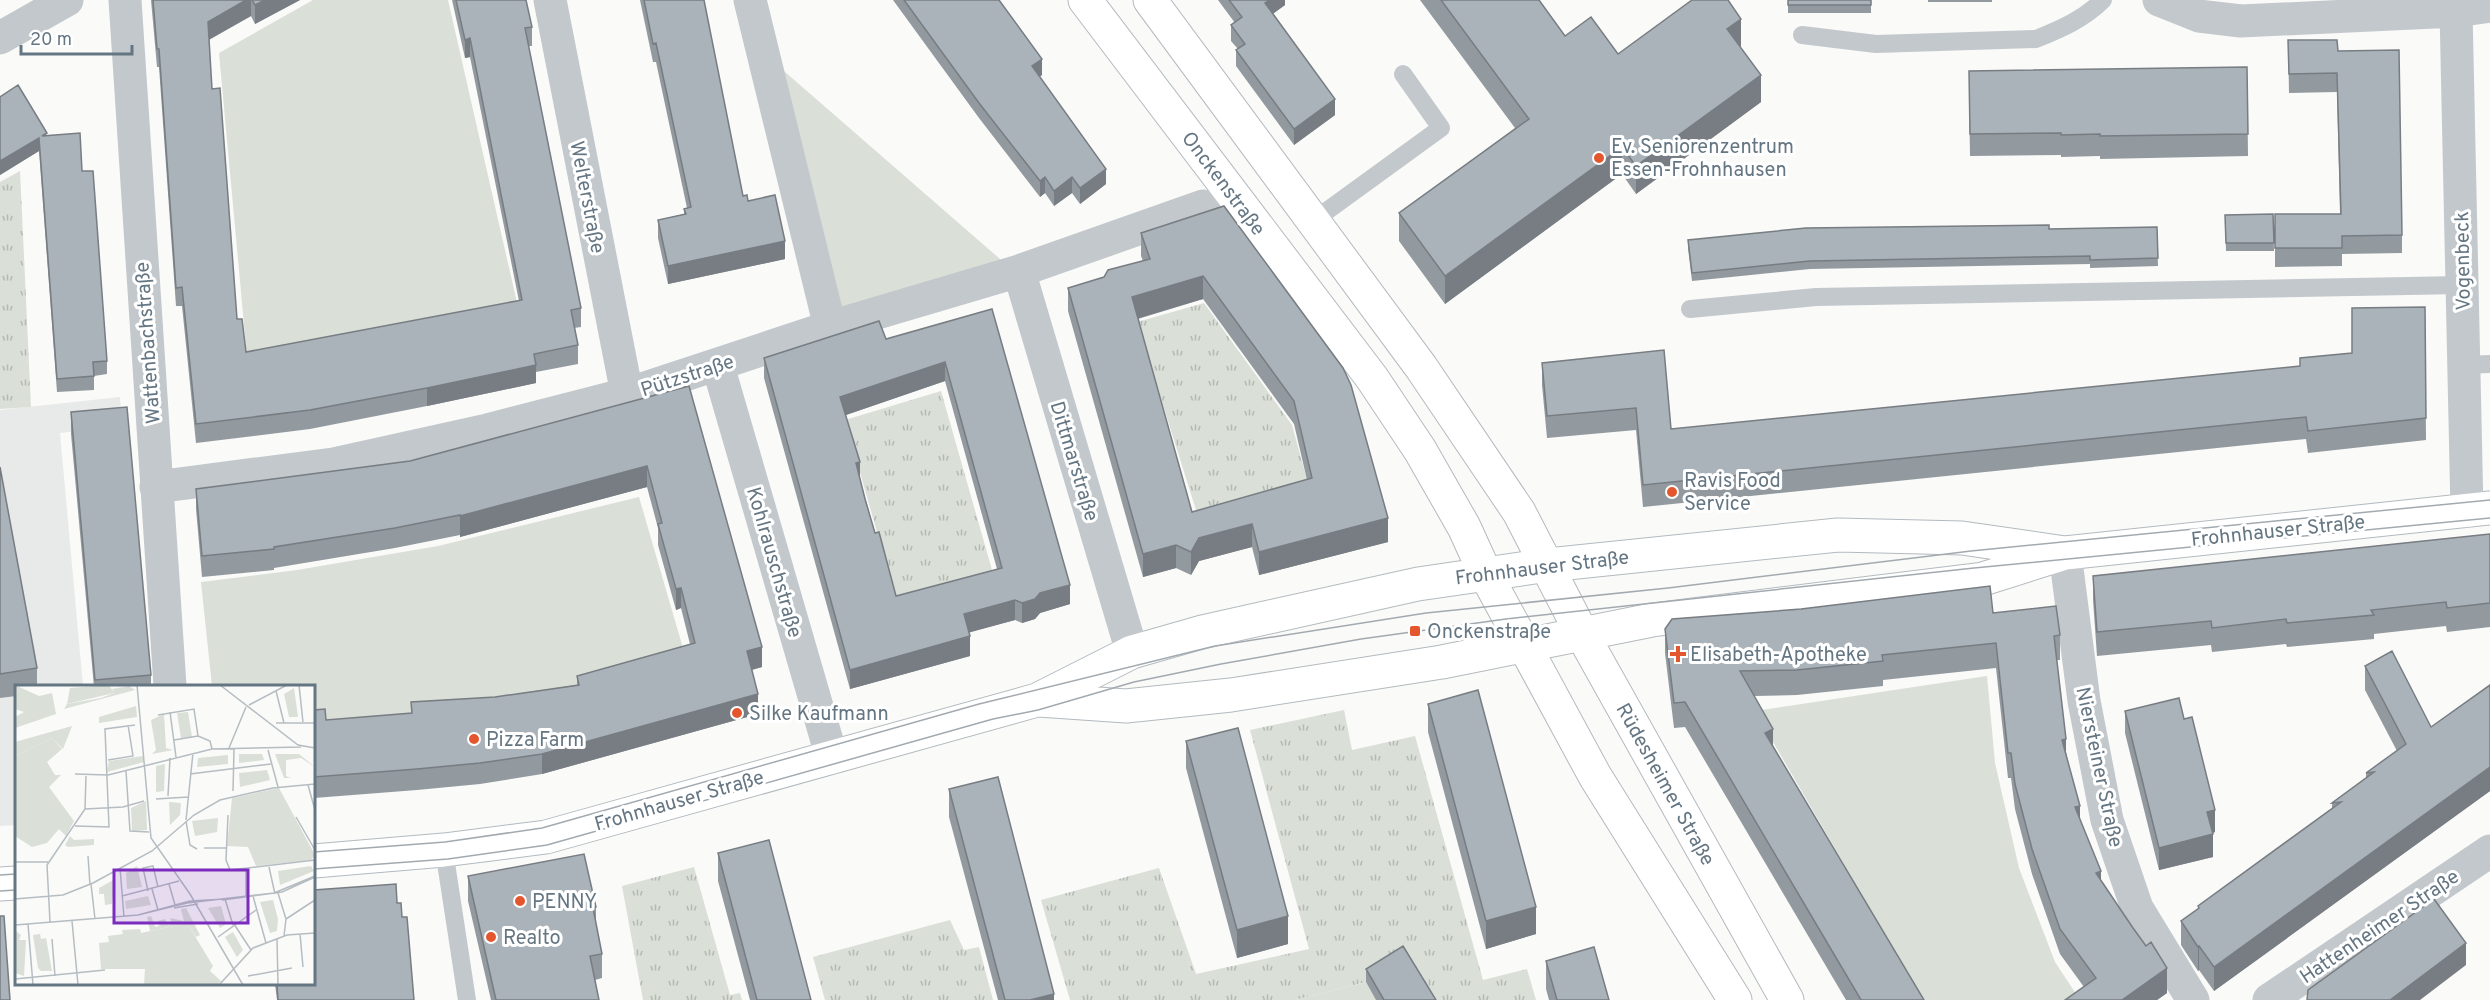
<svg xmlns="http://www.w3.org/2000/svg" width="2490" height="1000" font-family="Overpass,sans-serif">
  <defs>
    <pattern id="grass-tufts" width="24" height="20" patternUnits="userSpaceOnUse" patternTransform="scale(1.5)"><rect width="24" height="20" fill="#dadfd7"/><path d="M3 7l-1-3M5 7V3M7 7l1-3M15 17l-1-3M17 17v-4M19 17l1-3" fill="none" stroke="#b4b9b4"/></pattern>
  </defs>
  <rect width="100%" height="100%" fill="#fafaf8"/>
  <!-- built -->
  <path fill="#e8e9e9" d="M120,397L122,426L60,433L83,686H16V825L0,826V410Z"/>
  <!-- grass -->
  <path fill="url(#grass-tufts)" d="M20,171L31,407L0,409V182Z
    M1204,303L1292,425L1312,498L1201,526L1137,322Z
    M941,391L996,584L899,609L845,420Z
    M1344,710L1352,750L1415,736L1483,980L1527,969L1536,1000H1376L1366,982L1295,1000H1070L1041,900L1159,868L1196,974L1309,949L1250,730Z
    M694,867L730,995L740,993L742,1000H643L622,886Z
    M950,920L964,950L979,947L993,1000H825L813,957Z"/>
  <!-- green -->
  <path fill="#dadfd7" d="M313,0H448L520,316L248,368L219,53Z
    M769,58L1008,266L833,318Z
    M639,497L687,662L540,700L453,711L314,724V686H212L201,582L297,570L438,546Z
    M1987,676L1995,763L2019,868L2055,962L2080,1000H1923L1755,711Z
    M1366,982L1376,1000H1295Z"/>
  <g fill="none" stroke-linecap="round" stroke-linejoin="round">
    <!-- secondary casing -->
    <g stroke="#b3babf" stroke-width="35">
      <path id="secondary" d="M1085,0L1372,378L1420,450L1464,527L1485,573L1595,776L1735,1000
        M1150,0L1421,367L1519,512L1582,634L1787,1000
        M1039,700L1126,706L1231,695L1442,662L1652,620L1983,579L2065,553L2490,508
        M314,861L444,850L546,837L1037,700L1132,652L1202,632L1418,584L1548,565L1838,535L1962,538L2065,553
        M0,884L16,883"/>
    </g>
    <!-- lane -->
    <path stroke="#c3c8cc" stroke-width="18" d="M1802,35L1876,44L2036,39C2061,29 2084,19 2103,0
      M1313,221L1441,128L1403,74
      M1690,309L1816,297L2462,285
      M2464,365L2490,364
      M444,850L467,1000"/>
    <!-- street -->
    <path stroke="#c3c8cc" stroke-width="33" d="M125,0L170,686
      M550,0L627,394
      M750,0L830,327
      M2159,0L2199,16L2241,21L2456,11L2490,6
      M2456,11L2467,511
      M0,38L67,0
      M1019,271L1132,652
      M718,366L832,758
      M156,487L333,464L487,430L627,394L830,327L1019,271L1203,206
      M2065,553L2084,701L2107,820L2137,908L2193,1000
      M2269,1000L2490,851"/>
    <!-- secondary -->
    <use href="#secondary" stroke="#fff" stroke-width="33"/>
    <!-- tram -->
    <path stroke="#a2aab0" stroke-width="1.5" d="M314,852L445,842L542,828L979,704L1215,646L1426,613L1668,588L1971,551L2490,500
      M314,869L448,859L547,845L993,719L1038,710L1134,682L1221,664L1361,639L1506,619L1974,568L2490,518
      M0,875L16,874
      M0,891L16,890"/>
  </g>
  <!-- wall -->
  <path fill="#929a9f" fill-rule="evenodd" d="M151,0H300L255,24L251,16L209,40L212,89L237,319L246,352L519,301L470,57L465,58L452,0H526L532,27V46H528L581,308V327L574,328L578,345V364L536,372V383L427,406L310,429L196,443L182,306H176L159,67H157Z
    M640,0H704L743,196L748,201L785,259L668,284L658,238V220L684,214V209L687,208L656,62H653Z
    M893,0H999L1042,75L1040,76L1106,184L1080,204L1072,193L1054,206L1045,193L1040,197L979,118Z
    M1218,0H1285V5L1273,14L1335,115L1294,145L1236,66V50L1238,49L1231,41V25L1235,23Z
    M1420,0H1539L1565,36L1618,54L1741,46L1740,47L1761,102L1636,194L1622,174L1445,304L1399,241V213L1515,128Z
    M1788,0H1871V13H1788Z
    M1928,0H1992V2H1928Z
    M2288,40L2338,51L2402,235V253L2342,254V266L2275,267V214H2340L2337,92L2289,93Z
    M2247,67L2248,156L2100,159V156L2061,157V155L1970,156L1969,94Z
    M0,97L47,135L82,171L107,361V374L94,376V390L57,392L39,151L0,175Z
    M1224,206L1388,542L1259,575L1252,547L1199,561L1191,575L1176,568L1143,577L1068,311V288L1104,277L1143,261L1141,256V233ZM1203,299L1294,424L1307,480L1192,512L1138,319Z
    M2273,214L2274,251H2226L2225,215Z
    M2157,227L2158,266L2090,268V264L1810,269L1692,281L1688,248V240L2049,229Z
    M2425,307L2426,440L2308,453L2306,439L1643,507L1636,430L1547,438L1542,385V363L1664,350L1671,429L2300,366V358L2352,353Z
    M992,309L1070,604L1040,613L1035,619L1022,623L1015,620L969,632L970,656L850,689L764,378V358L886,339ZM945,381L997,569L896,596L875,533L860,479L846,415Z
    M689,386L762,667L752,670L758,714L542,774L480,784L417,790L314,798V710L326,720L411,714V702L495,697L577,685V676L690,644L681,608L676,610L658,545V528L647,487L460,537V535L395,548L274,568V570L202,577L196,509V489L410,461Z
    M71,412L151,675V687H94L71,434Z
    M0,467L37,668V687H16V696L0,698Z
    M2490,534V627L2447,632L2446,626L2374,634V639L2287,647L2286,644L2212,652L2211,645L2097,656L2093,600V576Z
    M1993,613L2060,635V660H2057L2066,752L2080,819L2101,881L2167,993L2157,1000H2065L2084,987L2060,954L2032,874L2015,809L2011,778H2008L1996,668L1883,680V686L1797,695L1754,696L1773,746L1924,1000H1846L1685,727L1674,728L1665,653V629Z
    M2365,666L2431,727L2490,685V791L2214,991L2199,970L2198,971L2181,945V921L2198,909V906L2332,808V803L2366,778V773L2397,751L2365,690Z
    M1428,704L1536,934L1486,949L1428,732Z
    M2125,711L2184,719L2215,832L2213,833V857L2159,870L2125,733Z
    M1186,741L1288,944L1237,958L1186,768Z
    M949,789L1054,1000H998L949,817Z
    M718,853L811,1000H750L718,881Z
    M468,876L596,907V923L602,954V978L595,980L599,1000H491L468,901Z
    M397,903L402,917L414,1000H277L275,984H314Z
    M1546,961L1609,1000H1549L1546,989Z
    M1366,969L1436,1000H1376L1366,982Z
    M118,984H154L119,986Z"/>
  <!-- shaded-wall -->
  <path fill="#777d82" d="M246,0H251V16L208,40V22Z
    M265,0H300L255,24V5Z
    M1270,0H1285V5L1265,19V3Z
    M1741,19V46L1727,57V29Z
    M470,38V57L465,58V40Z
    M1042,59V75L1032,82V66Z
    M1761,75V102L1636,194V166Z
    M1335,99V115L1294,145V129Z
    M39,138V151L0,175V161Z
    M1622,147V174L1445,304V276Z
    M1106,169V184L1080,204V188Z
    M1045,177V193L1040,197V181Z
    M1072,177V193L1054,206V191Z
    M785,241V259L668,284V266Z
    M1203,276V299L1132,320V297Z
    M945,362V381L840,417V397Z
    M536,365V383L427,406V388Z
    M860,462V482L856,463Z
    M647,466V487L460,537V516Z
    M1388,518V542L1259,575V552Z
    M1252,524V547L1199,561L1191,575V552L1199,538Z
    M1176,545V568L1143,577V554Z
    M1070,585V604L1040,613L1035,619L1022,623V603L1040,593Z
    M681,588V608L676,610V589Z
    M1015,600V620L964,634V614Z
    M970,636V656L850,689V670Z
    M762,647V667L747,671V651Z
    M758,694V714L542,774V754Z
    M1773,729V753L1765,733Z
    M2066,739V763L2062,740Z
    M2490,767V791L2214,991V967Z
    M2080,806V831L2075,807Z
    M2215,810V832L2207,834V812Z
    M2213,834V857L2159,870V848Z
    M2101,871V896L2096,873Z
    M1536,907V934L1486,949V921Z
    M1288,916V944L1237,958V930Z
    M2466,943V965L2420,1000H2390Z
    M2199,946V970L2198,971V947Z
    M2167,968V993L2157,1000H2122Z
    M1054,994V1000H1030Z"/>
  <!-- building -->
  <path fill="#aab3b9" stroke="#777d82" stroke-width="1.5" fill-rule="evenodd" d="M153,0H246L208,22L212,89L220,88L237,319H242L246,352L522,300L470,38L465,40L456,0H526L532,27L525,28L581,308L571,310L578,345L534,354L536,365L427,388L310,410L196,424L182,287L176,288L159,49H157Z
    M252,0H265L255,5Z
    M644,0H704L743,196L747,195L748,201L775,195L785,241L668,266L658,220L686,214L684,209L691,207L656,43L653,44Z
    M904,0H999L1042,59L1032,66L1106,169L1080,188L1072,177L1054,191L1045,177L1040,181L979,103Z
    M1229,0H1270L1265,3L1335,99L1294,129L1236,50L1245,44L1231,25L1242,17Z
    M1441,0H1539L1565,36L1591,17L1618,54L1692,0H1728L1741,19L1727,29L1761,75L1636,166L1622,147L1445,276L1399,213L1529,119Z
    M1788,0H1871V5H1788Z
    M2288,40H2337L2338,51L2399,50L2402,235L2342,236V248H2275V214H2341L2337,73L2289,74Z
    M2247,67L2248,134L2100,136V134L2061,135V133L1970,134L1969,71Z
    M18,85L47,133L42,136L80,133L82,171H93L107,361L93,362L94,376L57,379L39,138L0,161V97Z
    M1224,206L1343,368L1351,385L1388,518L1259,552L1252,524L1199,538L1191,552L1176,545L1143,554L1068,288L1104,277L1108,270L1150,259L1141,233ZM1203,276L1294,401L1312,478L1192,512L1132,297Z
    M2273,214L2274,243H2226L2225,215Z
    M2049,225V229L2157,227L2158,258L2090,260V256L1810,261L1692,273L1688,240L1806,228Z
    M2425,307L2426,418L2308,431L2306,417L1643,485L1636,408L1547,416L1542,363L1664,350L1671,429L2300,366V358L2352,353V308Z
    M992,309L1070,585L1040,593L1035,599L1022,603L1015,600L964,614L970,636L850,670L764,358L879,321L886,339ZM945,362L1002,568L896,596L879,532L875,533L865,499L856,463L860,462L840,397Z
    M689,386L762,647L747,651L758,694L542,754L480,763L417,769L314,777V710L325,709L326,720L412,713L411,702L495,697L579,685L577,676L695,643L681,588L676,589L658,524L662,523L647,466L460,516V515L395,528L274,547V549L202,556L196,489L410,461Z
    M127,407L151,675L95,680L71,412Z
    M0,467L37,668L0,674Z
    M2490,534V603L2447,608L2446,602L2371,610L2374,615L2287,623L2286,619L2212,628L2211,621L2097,632L2093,576Z
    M1990,586L1993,613L2056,606L2060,635L2054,636L2066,739L2062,740L2080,806L2075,807L2101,871L2096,873L2133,928L2146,946L2151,942L2167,968L2122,1000H2065L2096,978L2060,929L2032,849L2015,784L2011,753H2008L1996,643L1882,655L1883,661L1797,670L1740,671L1773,729L1765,733L1924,1000H1861L1685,702L1674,703L1665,629L1672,619L1801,609Z
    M2392,651L2431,727L2490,685V767L2214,967L2199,946L2198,947L2181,921L2199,908L2198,906L2341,802L2332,803L2374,772L2366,773L2406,744L2365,666Z
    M1478,690L1536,907L1486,921L1428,704Z
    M2179,698L2184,719L2192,717L2215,810L2207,812L2213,834L2159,848L2125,711Z
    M1238,728L1288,916L1237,930L1186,741Z
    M998,777L1054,994L1030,1000H1005L949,789Z
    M769,840L811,1000H757L718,853Z
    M584,854L596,907L593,908L602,954L590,956L599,1000H496L468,876Z
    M396,884L397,903H401L402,917H407L414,1000H278L277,984H314V890Z
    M2434,899L2466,943L2390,1000H2307L2308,990Z
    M0,916H4L10,1000H0Z
    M1403,946L1436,1000H1384L1366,969Z
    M1594,947L1609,1000H1557L1546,961Z"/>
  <!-- markers -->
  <g fill="#e4572e" stroke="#fff" stroke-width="2">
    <circle cx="1599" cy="158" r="6"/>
    <circle cx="1672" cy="492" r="6"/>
    <rect x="1409" y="625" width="12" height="12" rx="3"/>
    <path d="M1675 645h6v6h6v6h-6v6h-6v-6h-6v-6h6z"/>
    <circle cx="737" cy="713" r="6"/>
    <circle cx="474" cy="739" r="6"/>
    <circle cx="520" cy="901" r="6"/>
    <circle cx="491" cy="937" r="6"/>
  </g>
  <g text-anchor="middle" stroke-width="6" stroke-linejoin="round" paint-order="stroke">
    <!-- poi labels -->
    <g font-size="20" fill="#657683" stroke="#fff" text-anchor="start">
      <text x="1611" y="153">Ev. Seniorenzentrum<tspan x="1611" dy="23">Essen-Frohnhausen</tspan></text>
      <text x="1684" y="487">Ravis Food<tspan x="1684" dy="23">Service</tspan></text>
      <text x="1427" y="638">Onckenstraße</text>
      <text x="1690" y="661">Elisabeth-Apotheke</text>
      <text x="749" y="720">Silke Kaufmann</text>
      <text x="486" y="746">Pizza Farm</text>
      <text x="532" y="908">PENNY</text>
      <text x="503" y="944">Realto</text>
    </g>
    <!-- street labels -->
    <g font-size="20" fill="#657683" stroke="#fff">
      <text transform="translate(1224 183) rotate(53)" y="7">Onckenstraße</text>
      <text transform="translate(588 197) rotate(79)" y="7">Welterstraße</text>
      <text transform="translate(2462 261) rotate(-91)" y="7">Vogenbeck</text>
      <text transform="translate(147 343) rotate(-94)" y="7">Wattenbachstraße</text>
      <text transform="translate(687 375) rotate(-18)" y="7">Pützstraße</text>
      <text transform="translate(1075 461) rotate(73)" y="7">Dittmarstraße</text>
      <text transform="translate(2278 530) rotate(-6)" y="7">Frohnhauser Straße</text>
      <text transform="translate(775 562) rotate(74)" y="7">Kohlrauschstraße</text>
      <text transform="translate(1542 567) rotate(-7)" y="7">Frohnhauser Straße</text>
      <text transform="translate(2100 767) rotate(78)" y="7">Niersteiner Straße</text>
      <text transform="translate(1666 784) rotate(61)" y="7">Rüdesheimer Straße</text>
      <text transform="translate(679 800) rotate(-16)" y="7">Frohnhauser Straße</text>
      <text transform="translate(2379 926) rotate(-34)" y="7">Hattenheimer Straße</text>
    </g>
  </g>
  <!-- overview -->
  <g transform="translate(15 685)">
    <rect width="300" height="300" fill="#fafaf8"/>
    <path d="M128,71L129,77L92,87L94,76ZM100,194L97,219L90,220L89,209H84V203ZM171,223L185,250L181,252L172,238L135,246L132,232L136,231L140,242L144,241L143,236L150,234L153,240L157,239L155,233L169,236L166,224ZM25,249L26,254L31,253L37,286H26L23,283L18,250Z" fill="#dadfd7"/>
    <path d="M0,0L24,11L37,8L41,29L0,43V32L9,27L0,24ZM114,1L120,5L49,24L52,19L86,13L99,8L97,4ZM57,41L48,64L37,53L0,71V57Z" fill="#dadfd7"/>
    <path d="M94,0L99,8L52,19L55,3ZM279,3L283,32H274L269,9ZM121,21L122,32L84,38V32ZM173,27L177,52L166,53L162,28ZM149,29L151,63L158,65L137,69L141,65L136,35ZM37,53L47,64L32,77L40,90H46L34,102L59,136L51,151L44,144L32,158L17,162L0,151V71ZM224,69H247L249,75L224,78ZM260,69H284L300,82L286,73L271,75V91L276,93H269ZM213,70V79L182,82L183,73ZM150,79L149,106L141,107V81ZM252,85L255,95L225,102L224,88ZM264,103L300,170L296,175L241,181L233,162L212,161L217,113ZM131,116L132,145L117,146L116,123ZM154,117L166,118L165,130L155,140ZM203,133L202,147L180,151L177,136ZM55,151L59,155L79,154V160L53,162L50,160ZM122,181L127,202L112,204L111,188ZM296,181L299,186L265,200L263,186ZM133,211L136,220L111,224L110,216ZM258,215L263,234L262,246L255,248L245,217ZM206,221L211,239L205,243L193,223ZM172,238L198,281L195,286L206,296L202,300H129L130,284H86L84,258L94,257L93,251L108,249L107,245L125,244L126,248ZM1,246L6,250L4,255H11L9,291L0,288ZM218,247L228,265L222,272L210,252Z" fill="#dadfd7"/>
    <path fill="none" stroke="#b5bdc2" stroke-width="1.5" d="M122,0L136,153L175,209L228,300M205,0L283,60L300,63M284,0L288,37M261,6L269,38M234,20L272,0M155,27L161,72M143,30L179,24L183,51L195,56L197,64M261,38H300M159,55L183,51M214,63L231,22M253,65L263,102M93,75L118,71L113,40M111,86L115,146L134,147M60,89L93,90L197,64L286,62M175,89L256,79M293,100L300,125M218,106L219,64M153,111L155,73M141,114L173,112M70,124L108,122L129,116M213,130L211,175L215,185L300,175M281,132L300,165M171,135L178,68M171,136L175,160L182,164M60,141L94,142L90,44L120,40M189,163H211M73,171L75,200M0,177H33M254,182L260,209M105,183L109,232M231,185V212M76,199L80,234M154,199L160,220M137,204L143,225M133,206L128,183L138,181L143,202M263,208L271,234L269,251M107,211L164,196M238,211L251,258M0,214L48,210L78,198L137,166L179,130L205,115L258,103L300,99M210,214L218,240M207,215L267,207L300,192M159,223L183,219M271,234L300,215M57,236L63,300M35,237L32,180L70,124L71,91M13,239L18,300M219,239L236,265M0,240L123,230L175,216L210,214M0,240L123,230L172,218L259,208L300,191M285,249L288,282M203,252L241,225M37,254L40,291M262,254L263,300M233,291L277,283M0,294L90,285M204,300L238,263L272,250L300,248"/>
    <path fill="#7b2cbf" fill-opacity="0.15" stroke="#7b2cbf" stroke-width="3" d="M99,185H233V238H99Z"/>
    <rect width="300" height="300" fill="none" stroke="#657683" stroke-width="3"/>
  </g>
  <!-- scale -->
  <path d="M21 45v9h111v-9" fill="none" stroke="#657683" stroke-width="3"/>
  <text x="30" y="45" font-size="18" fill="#657683" stroke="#ffffff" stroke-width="4.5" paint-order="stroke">20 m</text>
</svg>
